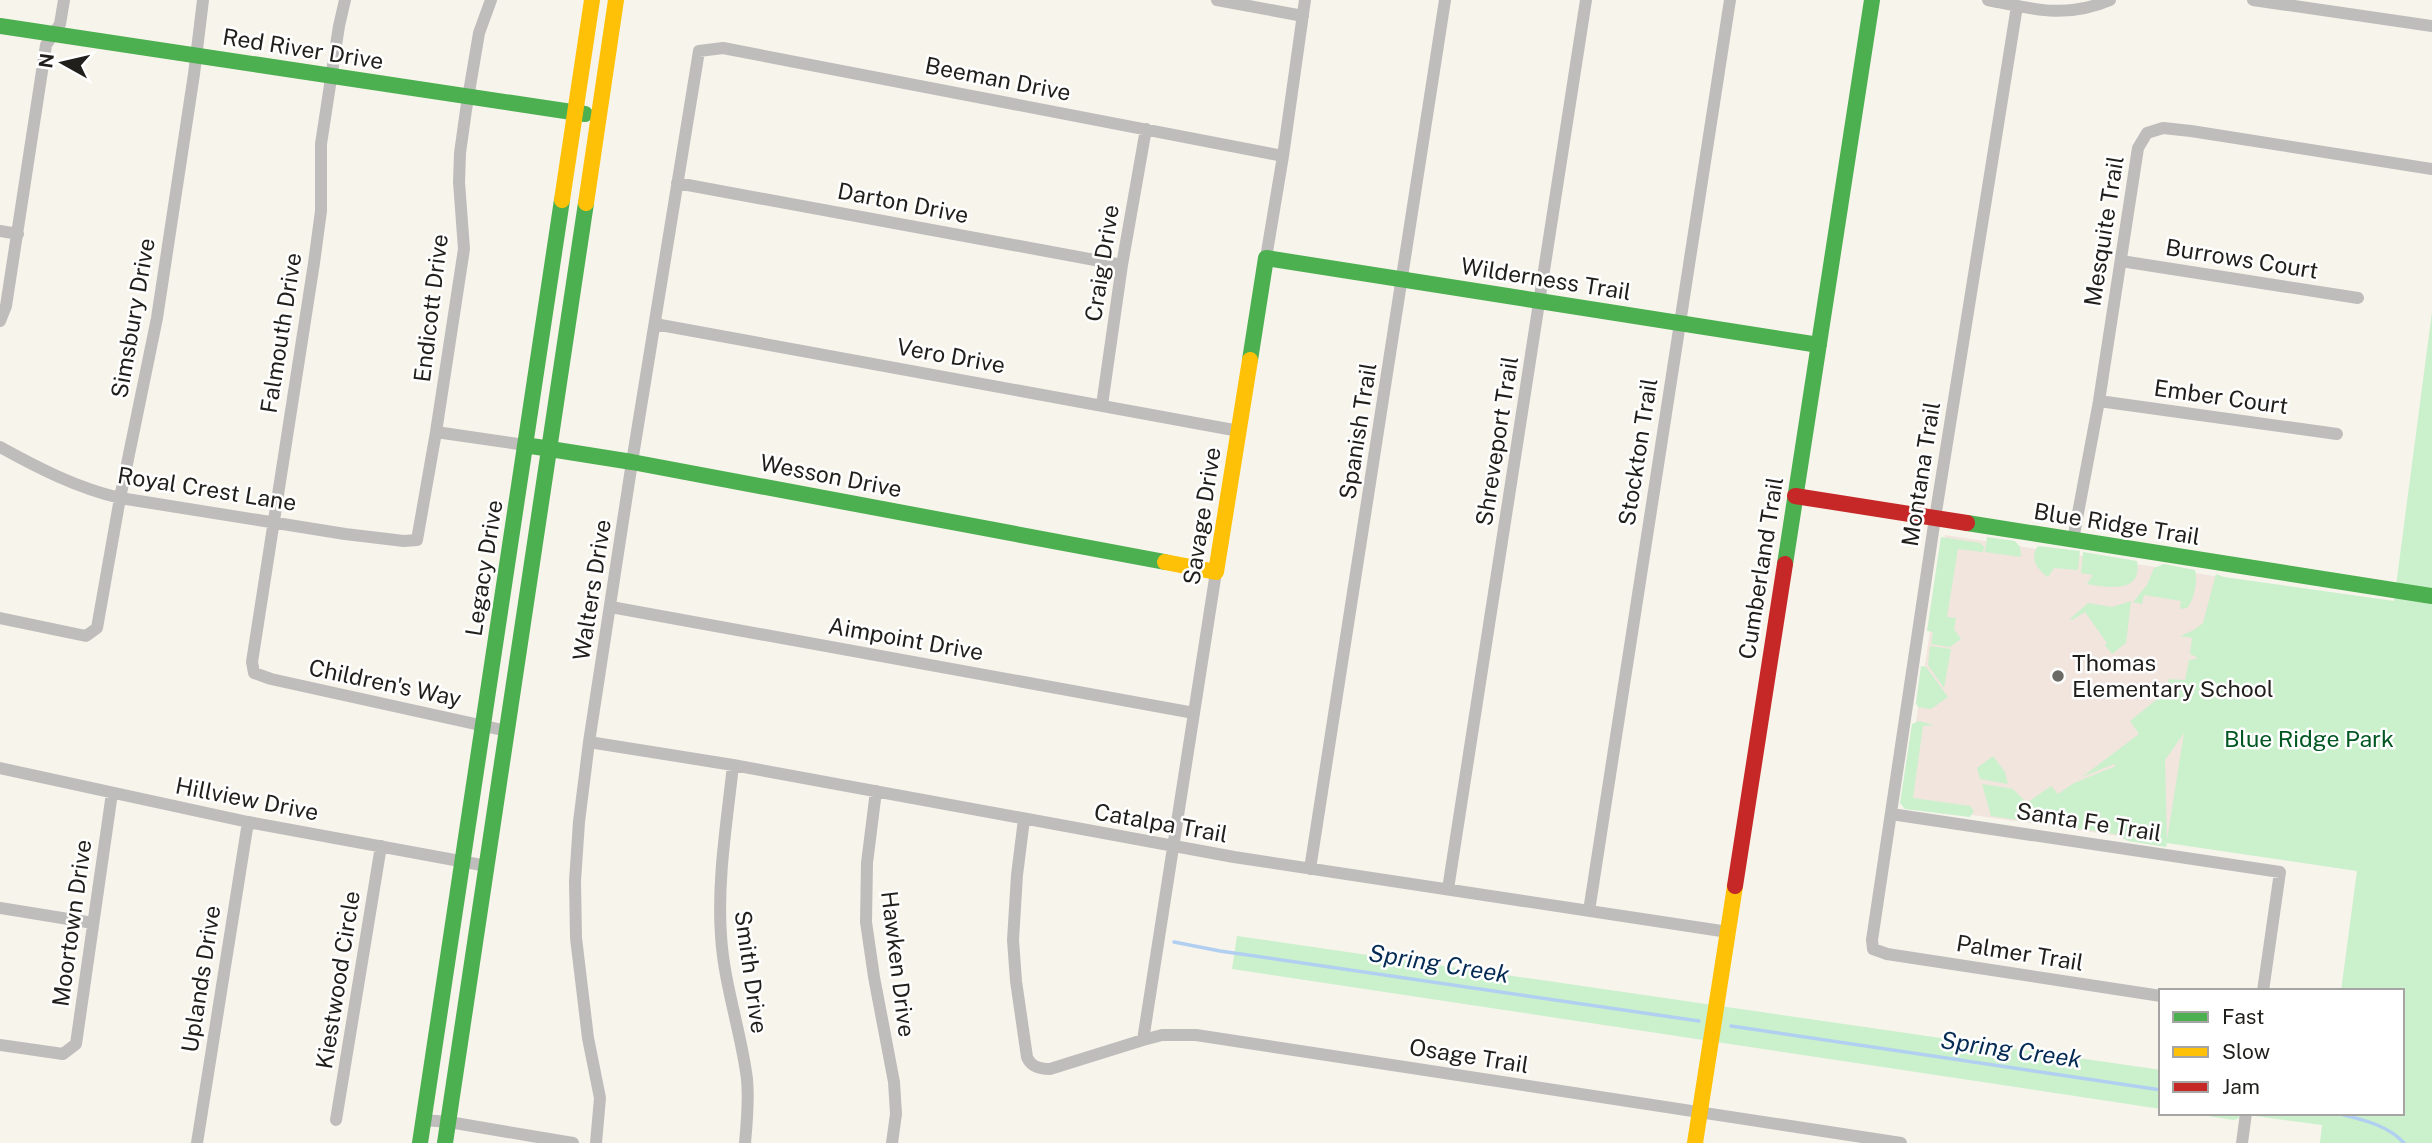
<svg xmlns="http://www.w3.org/2000/svg" width="2432" height="1143" font-family="'Public Sans',sans-serif">
  <rect width="100%" height="100%" fill="#f7f4ec"/>
  <!-- education -->
  <path fill="#f1e5de" d="M1945,535L2221,577L2199,646L2167,843L1903,805Z"/>
  <!-- green -->
  <path fill="#caf0cc" fill-rule="evenodd" d="M2432,312V1143H2320L2322,1125L2240,1114L2239,1118L2234,1120L2187,1113H2402V991H2341L2357,871L2167,843L2166,847L2128,841L2115,834L1991,816L1982,784L2013,789L2027,803L2051,786L2058,794L2074,783L2116,766L2114,764L2082,777L2139,734L2130,721L2172,687L2167,679L2185,680L2189,660L2196,659L2197,657L2190,654L2192,638L2180,636L2194,630L2203,623L2216,574L2224,577L2394,601ZM2184,733L2167,840V841L2165,760Z
    M1941,537L1980,543L1984,547L1983,552L1958,549L1947,617L1956,618L1954,629L1961,639L1950,647L1931,644L1933,632L1927,631Z
    M1987,537L2015,541L2020,547L2021,557L1985,552Z
    M2038,546L2080,551L2078,570L2054,568L2048,577C2037,570 2029,557 2038,546Z
    M2083,552L2137,561C2143,595 2106,587 2087,584L2093,575L2081,573Z
    M2164,564L2195,570C2198,580 2194,601 2187,608L2180,609L2181,601L2144,595L2142,604L2133,602L2147,585L2154,568Z
    M2131,601L2126,643L2112,654L2105,645L2107,643L2085,612L2072,620L2070,619L2088,603L2112,607Z
    M1930,646L1951,649L1944,688L1928,665Z
    M1921,666L1926,667L1948,697L1931,709L1918,707L1916,703Z
    M1919,721L1934,725L1923,726L1913,798L1970,806L1974,811L1970,817L1905,809L1900,803L1912,724Z
    M1993,756L2005,772L2008,784L1980,779L1977,768Z
    M1237,936L2161,1070V1109L1232,969Z"/>
  <g fill="none" stroke-linecap="round" stroke-linejoin="round">
    <!-- stream -->
    <path stroke="#b1cff1" stroke-width="3.5" d="M1174,942L1220,951L1699,1021
      M1731,1026L2161,1090
      M2336,1113C2359,1119 2387,1124 2404,1143"/>
    <!-- street -->
    <path stroke="#bfbdbc" stroke-width="12" d="M345,0L339,26L321,144V211L314,263L252,662L254,673L271,679L507,731
      M1217,0L1303,16
      M1988,0C2032,9 2066,19 2110,0
      M2253,0L2432,26
      M2017,6L1935,518L1872,940L1873,949L1887,954L2161,996
      M677,183L1122,265
      M0,231L18,234
      M1266,258L1283,156L1305,0
      M2121,261L2358,298
      M0,321L6,306L46,45L60,24L64,0
      M655,324L1239,431
      M2099,401L2337,434
      M1102,405L1122,265L1146,129
      M436,432L525,445
      M0,447C38,468 77,488 120,498L345,534L404,541L417,540L436,432L464,249L459,182L460,153L466,110L479,33L491,0
      M2073,540L2099,401L2138,148L2147,133L2163,128L2191,131L2432,169
      M611,607L1194,713
      M0,618L86,636L97,628L120,498L157,318L194,74L203,0
      M589,742L733,765L1234,857L1728,932
      M733,765C727,822 717,879 721,936C724,985 741,1031 747,1079C749,1100 747,1122 745,1143
      M0,768L248,822L487,866
      M876,791L867,863L866,922L874,977L894,1082L896,1114L892,1143
      M1891,814L2280,872L2263,991
      M1024,819L1017,875L1013,940L1016,981L1027,1057C1031,1067 1040,1069 1050,1069L1143,1040L1162,1035H1196L1901,1143
      M1310,869L1445,0
      M1448,889L1586,0
      M0,908L93,923
      M1589,911L1730,0
      M1143,1040L1216,572
      M0,1045L63,1054L76,1044L112,793
      M336,1120L381,846
      M423,1120L449,1122L573,1143
      M197,1143L248,822
      M596,1143L600,1098L588,1038L576,938L575,881L579,822L589,742L632,462L699,51L723,48L1283,156
      M2242,1143L2246,1113"/>
    <!-- fast -->
    <path stroke="#4caf50" stroke-width="16" d="M0,26L585,114
      M1250,360L1266,258L1819,345
      M525,445L632,462L1165,562
      M1967,523L2432,596
      M1785,564L1872,0
      M420,1143L562,200
      M445,1143L586,203"/>
    <!-- slow -->
    <path stroke="#ffc107" stroke-width="16" d="M562,200L592,0
      M586,203L616,0
      M1165,562L1216,572L1250,360
      M1695,1143L1735,886"/>
    <!-- jam -->
    <path stroke="#c62828" stroke-width="16" d="M1795,496L1967,523
      M1735,886L1785,564"/>
  </g>
  <!-- markers -->
  <circle fill="#6c6a64" stroke="#fff" stroke-width="2.5" cx="2058" cy="676" r="7"/>
  <g text-anchor="middle" stroke-width="5" stroke-linejoin="round" paint-order="stroke">
    <!-- street labels -->
    <g font-size="23" fill="#211f1b" stroke="#fff">
      <text transform="translate(303 49) rotate(9)" y="8">Red River Drive</text>
      <text transform="translate(998 79) rotate(11)" y="8">Beeman Drive</text>
      <text transform="translate(903 203) rotate(11)" y="8">Darton Drive</text>
      <text transform="translate(2104 231) rotate(-81)" y="8">Mesquite Trail</text>
      <text transform="translate(2242 259) rotate(9)" y="8">Burrows Court</text>
      <text transform="translate(1102 263) rotate(-81)" y="8">Craig Drive</text>
      <text transform="translate(1546 279) rotate(9)" y="8">Wilderness Trail</text>
      <text transform="translate(431 308) rotate(-83)" y="8">Endicott Drive</text>
      <text transform="translate(133 318) rotate(-80)" y="8">Simsbury Drive</text>
      <text transform="translate(281 333) rotate(-81)" y="8">Falmouth Drive</text>
      <text transform="translate(951 356) rotate(10)" y="8">Vero Drive</text>
      <text transform="translate(2221 397) rotate(8)" y="8">Ember Court</text>
      <text transform="translate(1358 431) rotate(-81)" y="8">Spanish Trail</text>
      <text transform="translate(1497 441) rotate(-81)" y="8">Shreveport Trail</text>
      <text transform="translate(1638 452) rotate(-81)" y="8">Stockton Trail</text>
      <text transform="translate(1921 474) rotate(-81)" y="8">Montana Trail</text>
      <text transform="translate(831 476) rotate(11)" y="8">Wesson Drive</text>
      <text transform="translate(207 489) rotate(9)" y="8">Royal Crest Lane</text>
      <text transform="translate(1202 516) rotate(-81)" y="8">Savage Drive</text>
      <text transform="translate(2117 524) rotate(9)" y="8">Blue Ridge Trail</text>
      <text transform="translate(484 568) rotate(-81)" y="8">Legacy Drive</text>
      <text transform="translate(1761 568) rotate(-81)" y="8">Cumberland Trail</text>
      <text transform="translate(592 590) rotate(-81)" y="8">Walters Drive</text>
      <text transform="translate(906 639) rotate(10)" y="8">Aimpoint Drive</text>
      <text transform="translate(385 683) rotate(12)" y="8">Children's Way</text>
      <text transform="translate(247 799) rotate(11)" y="8">Hillview Drive</text>
      <text transform="translate(2089 822) rotate(9)" y="8">Santa Fe Trail</text>
      <text transform="translate(1161 823) rotate(10)" y="8">Catalpa Trail</text>
      <text transform="translate(72 923) rotate(-82)" y="8">Moortown Drive</text>
      <text transform="translate(2020 953) rotate(9)" y="8">Palmer Trail</text>
      <text transform="translate(898 964) rotate(83)" y="8">Hawken Drive</text>
      <text transform="translate(751 972) rotate(82)" y="8">Smith Drive</text>
      <text transform="translate(201 979) rotate(-81)" y="8">Uplands Drive</text>
      <text transform="translate(338 980) rotate(-81)" y="8">Kiestwood Circle</text>
      <text transform="translate(1469 1056) rotate(9)" y="8">Osage Trail</text>
    </g>
    <!-- poi labels -->
    <g font-size="23" fill="#211f1b" stroke="#fff" text-anchor="start">
      <text x="2072" y="671">Thomas<tspan x="2072" dy="26">Elementary School</tspan></text>
    </g>
    <!-- park labels -->
    <g font-size="23" fill="#005722" stroke="#fff">
      <text x="2309" y="747">Blue Ridge Park</text>
    </g>
    <!-- water labels -->
    <g font-size="24" font-style="italic" fill="#042b54" stroke="#fff">
      <text transform="translate(1439 964) rotate(9)" y="8">Spring Creek</text>
      <text transform="translate(2011 1050) rotate(8)" y="8">Spring Creek</text>
    </g>
  </g>
  <!-- legend -->
  <rect x="2159" y="989" width="245" height="126" fill="#ffffff" stroke="#a6a5a4" stroke-width="2"/>
  <rect x="2173" y="1012" width="35" height="10" fill="#4caf50" stroke="#a6a5a4" stroke-width="2"/>
  <text x="2222" y="1024" font-size="21" fill="#211f1b">Fast</text>
  <rect x="2173" y="1047" width="35" height="10" fill="#ffc107" stroke="#a6a5a4" stroke-width="2"/>
  <text x="2222" y="1059" font-size="21" fill="#211f1b">Slow</text>
  <rect x="2173" y="1082" width="35" height="10" fill="#c62828" stroke="#a6a5a4" stroke-width="2"/>
  <text x="2222" y="1094" font-size="21" fill="#211f1b">Jam</text>
  <!-- north arrow -->
  <g transform="translate(63 63) rotate(278)" stroke="#ffffff" stroke-width="5" paint-order="stroke">
  <path d="M0-5L12 26L0 18L-12 26Z" fill="#211f1b"/>
  <text y="-10" font-size="19" font-weight="bold" text-anchor="middle" fill="#211f1b">N</text>
  </g>
</svg>
